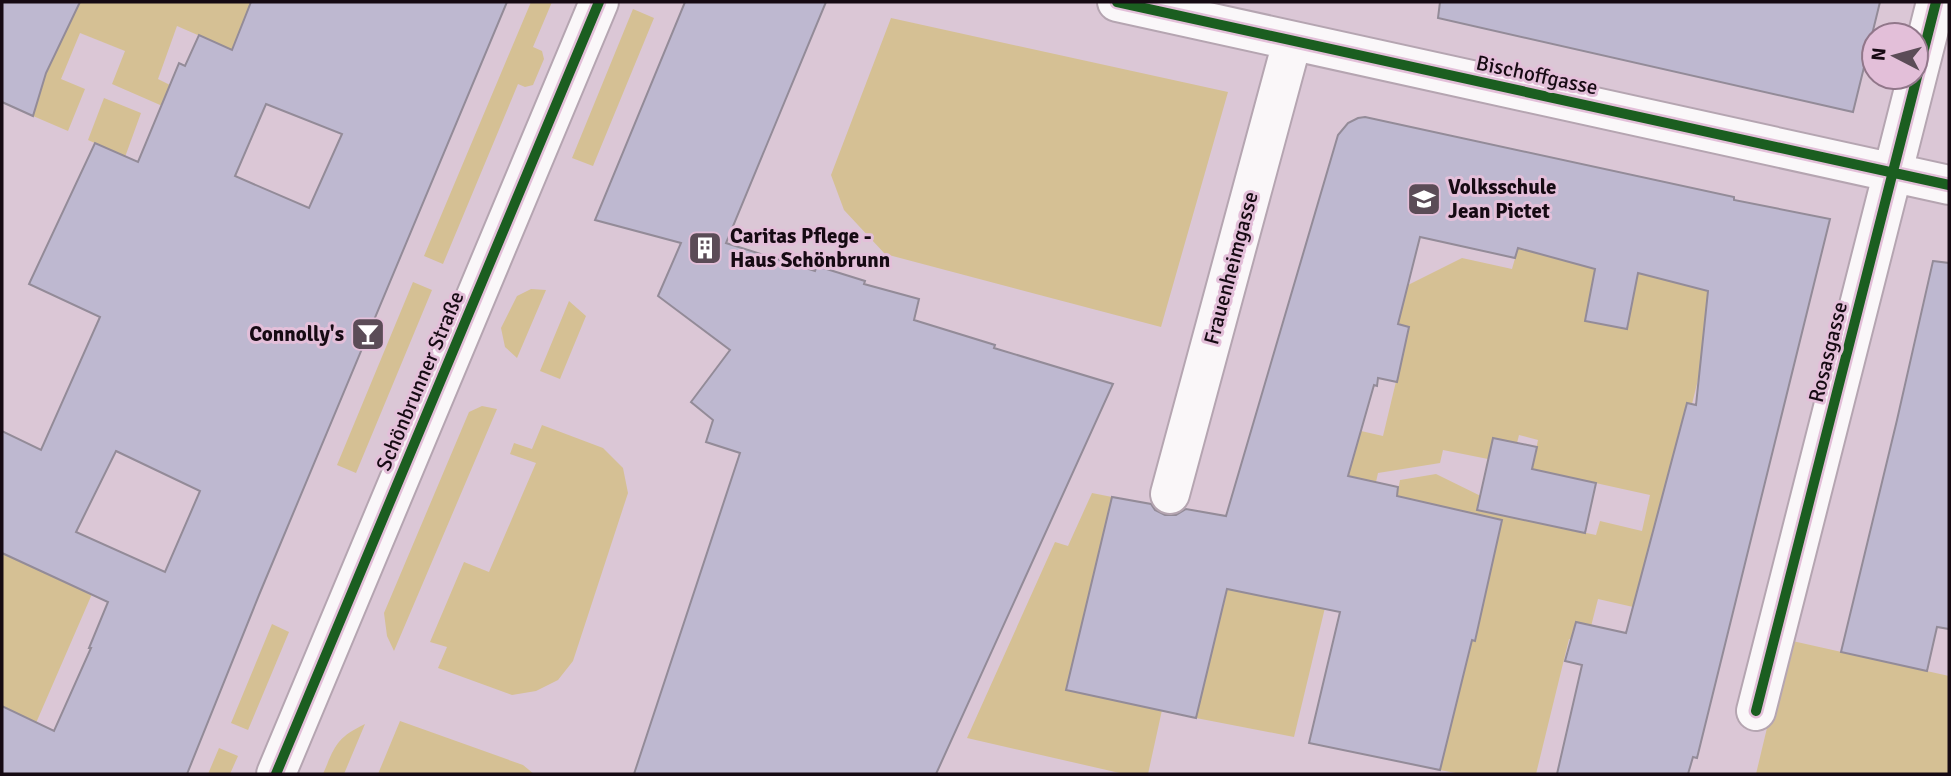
<svg xmlns="http://www.w3.org/2000/svg" width="1951" height="776" font-family="Signika,sans-serif">
  <rect width="100%" height="100%" fill="#dbc7d6"/>
  <!-- green -->
  <path fill="#d5c094" fill-rule="evenodd" d="M80,2H251L232,50L177,26L158,79L176,88L167,108L112,84L125,51L80,33L61,79L85,89L68,131L33,116L46,73Z
    M531,2H552L533,47L542,51L544,59L533,85L525,87L518,84L443,264L424,256Z
    M633,9L654,18L593,166L572,158Z
    M891,18L1228,92L1161,327L885,254L844,210L831,175Z
    M104,98L141,113L125,157L88,140Z
    M1546,246L1692,287L1695,280L1716,295L1707,301L1703,333L1709,335L1692,404L1687,403L1678,434L1642,609L1598,599L1587,642L1569,639L1536,774H1461L1440,770L1488,575L1494,519L1397,496L1400,480L1436,474L1497,504L1495,514L1596,535L1600,521L1642,531L1650,495L1532,469L1538,440L1519,435L1517,443L1493,438L1488,459L1443,450L1440,463L1378,473L1376,482L1348,476L1361,431L1383,436L1409,327L1398,324L1408,285L1462,258L1512,269L1518,248ZM1593,278L1635,286L1585,320Z
    M413,282L432,290L356,473L337,465Z
    M531,289L546,290L517,358L505,347L501,328L517,296Z
    M569,301L586,316L560,379L540,371Z
    M482,406L497,409L394,651L387,636L384,613L469,412Z
    M542,425L603,448L623,468L628,493L573,661L558,680L536,691L512,695L438,668L447,647L430,642L464,562L489,572L536,463L510,454L514,443L532,449Z
    M1092,493L1112,497L1066,690L1162,710L1148,774H1124L967,738L1055,542L1068,546Z
    M1244,522L1329,591L1294,737L1196,718Z
    M2,553L92,594L36,723L2,706Z
    M272,624L289,632L248,730L231,723Z
    M1788,640L1949,676V774H1756Z
    M400,721L523,765L534,774H378Z
    M365,724L344,774H323C335,746 336,738 365,724Z
    M219,748L238,756L230,774H208Z"/>
  <!-- building -->
  <path fill="#beb8d0" stroke="#938b98" stroke-width="2" fill-rule="evenodd" d="M2,2H80L46,73L33,116L2,102Z
    M251,2H507L259,595L187,774H2V706L54,731L91,648H89L108,602L2,553V431L41,450L100,317L29,284L95,143L138,162L179,63L185,66L199,35L232,50ZM266,104L342,134L309,208L235,176ZM116,451L200,491L165,572L76,532Z
    M685,2H826L726,243L815,271L817,266L865,281L864,284L919,299L914,320L995,345L994,348L1113,384L936,774H634L740,453L706,442L713,420L691,402L730,350L658,296L681,243L595,220Z
    M1440,2H1880L1853,112L1438,18Z
    M1365,117L1734,197V200L1830,219L1697,758L1693,757L1688,774H1557L1582,665L1565,661L1576,622L1626,633L1687,403L1696,405L1708,291L1638,273L1627,329L1585,321L1595,269L1518,248L1515,258L1420,237L1398,324L1409,327L1397,382L1378,378L1377,386L1374,385L1348,476L1398,487L1397,496L1502,520L1475,641L1472,640L1440,770L1309,743L1340,612L1227,589L1196,718L1066,690L1112,497L1151,504L1155,510L1165,515H1176L1186,509L1226,516L1338,135L1348,123L1358,118Z
    M1933,261L1949,263V629L1937,627L1927,671L1841,652L1897,420Z
    M1493,438L1537,447L1532,469L1596,483L1585,533L1477,510Z"/>
  <g fill="none" stroke-linecap="round" stroke-linejoin="round">
    <!-- street casing -->
    <g stroke="#b5a5b1" stroke-width="42">
      <path id="street" d="M1117,2L1949,185
        M1170,494L1292,42
        M1756,711L1936,2
        M276,774L599,2"/>
    </g>
    <!-- street -->
    <use href="#street" stroke="#faf7f9" stroke-width="38"/>
    <!-- cycleway casing -->
    <g stroke="#e3bfd9" stroke-width="15">
      <path id="cycleway" d="M1117,2L1949,185
        M1756,711L1936,2
        M276,774L599,2"/>
    </g>
    <!-- cycleway -->
    <use href="#cycleway" stroke="#1b5e20" stroke-width="10"/>
  </g>
  <!-- icons -->
  <defs>
    <g id="school-square" transform="scale(1.75)"><rect x="-9" y="-9" width="18" height="18" rx="4" fill="#5b4c57" stroke="#e3bfd9"/><path d="M0-5L7-2L0 1L-7-2ZM-4 1L0 2.5L4 1V4Q0 6-4 4Z" fill="#fff"/></g>
    <g id="building-square" transform="scale(1.75)"><rect x="-9" y="-9" width="18" height="18" rx="4" fill="#5b4c57" stroke="#e3bfd9"/><path d="M-4-6H4V6H1V3H-1V6H-4ZM-2.5-4.3h1.7v1.8h-1.7ZM.8-4.3h1.7v1.8H.8ZM-2.5-1h1.7V.8h-1.7ZM.8-1h1.7V.8H.8Z" fill="#fff"/></g>
    <g id="bar-square" transform="scale(1.75)"><rect x="-9" y="-9" width="18" height="18" rx="4" fill="#5b4c57" stroke="#e3bfd9"/><path d="M-6-5H6L.8 .8V4.5H3.5V6h-7V4.5H-.8V.8Z" fill="#fff"/></g>
  </defs>
  <g fill-rule="evenodd">
    <use href="#school-square" x="1424" y="199"/>
    <use href="#building-square" x="705" y="248"/>
    <use href="#bar-square" x="368" y="334"/>
  </g>
  <g text-anchor="middle" stroke-width="6" stroke-linejoin="round" paint-order="stroke">
    <!-- street labels -->
    <g font-size="21" fill="#160a13" stroke="#e3bfd9">
      <text transform="translate(1537 75) rotate(12)" y="7">Bischoffgasse</text>
      <text transform="translate(1231 268) rotate(-75)" y="7">Frauenheimgasse</text>
      <text transform="translate(1828 352) rotate(-76)" y="7">Rosasgasse</text>
      <text transform="translate(420 381) rotate(-67)" y="7">Schönbrunner Straße</text>
    </g>
    <!-- poi labels -->
    <g font-size="21" font-weight="bold" fill="#160a13" stroke="#e3bfd9" text-anchor="start">
      <text x="1448" y="194">Volksschule<tspan x="1448" dy="24">Jean Pictet</tspan></text>
      <text x="730" y="243">Caritas Pflege -<tspan x="730" dy="24">Haus Schönbrunn</tspan></text>
      <text x="344" y="341" text-anchor="end">Connolly's</text>
    </g>
  </g>
  <!-- border -->
  <rect width="1951" height="776" fill="none" stroke="#160a13" stroke-width="7"/>
  <!-- north arrow -->
  <g transform="translate(1895 56) rotate(276)"><circle r="33" fill="#e3bfd9" stroke="#91778a" stroke-width="2"/>
  <path d="M0-5L12 26L0 18L-12 26Z" fill="#5b4c57"/>
  <text y="-10" font-size="19" font-weight="bold" text-anchor="middle" fill="#160a13">N</text>
  </g>
</svg>
